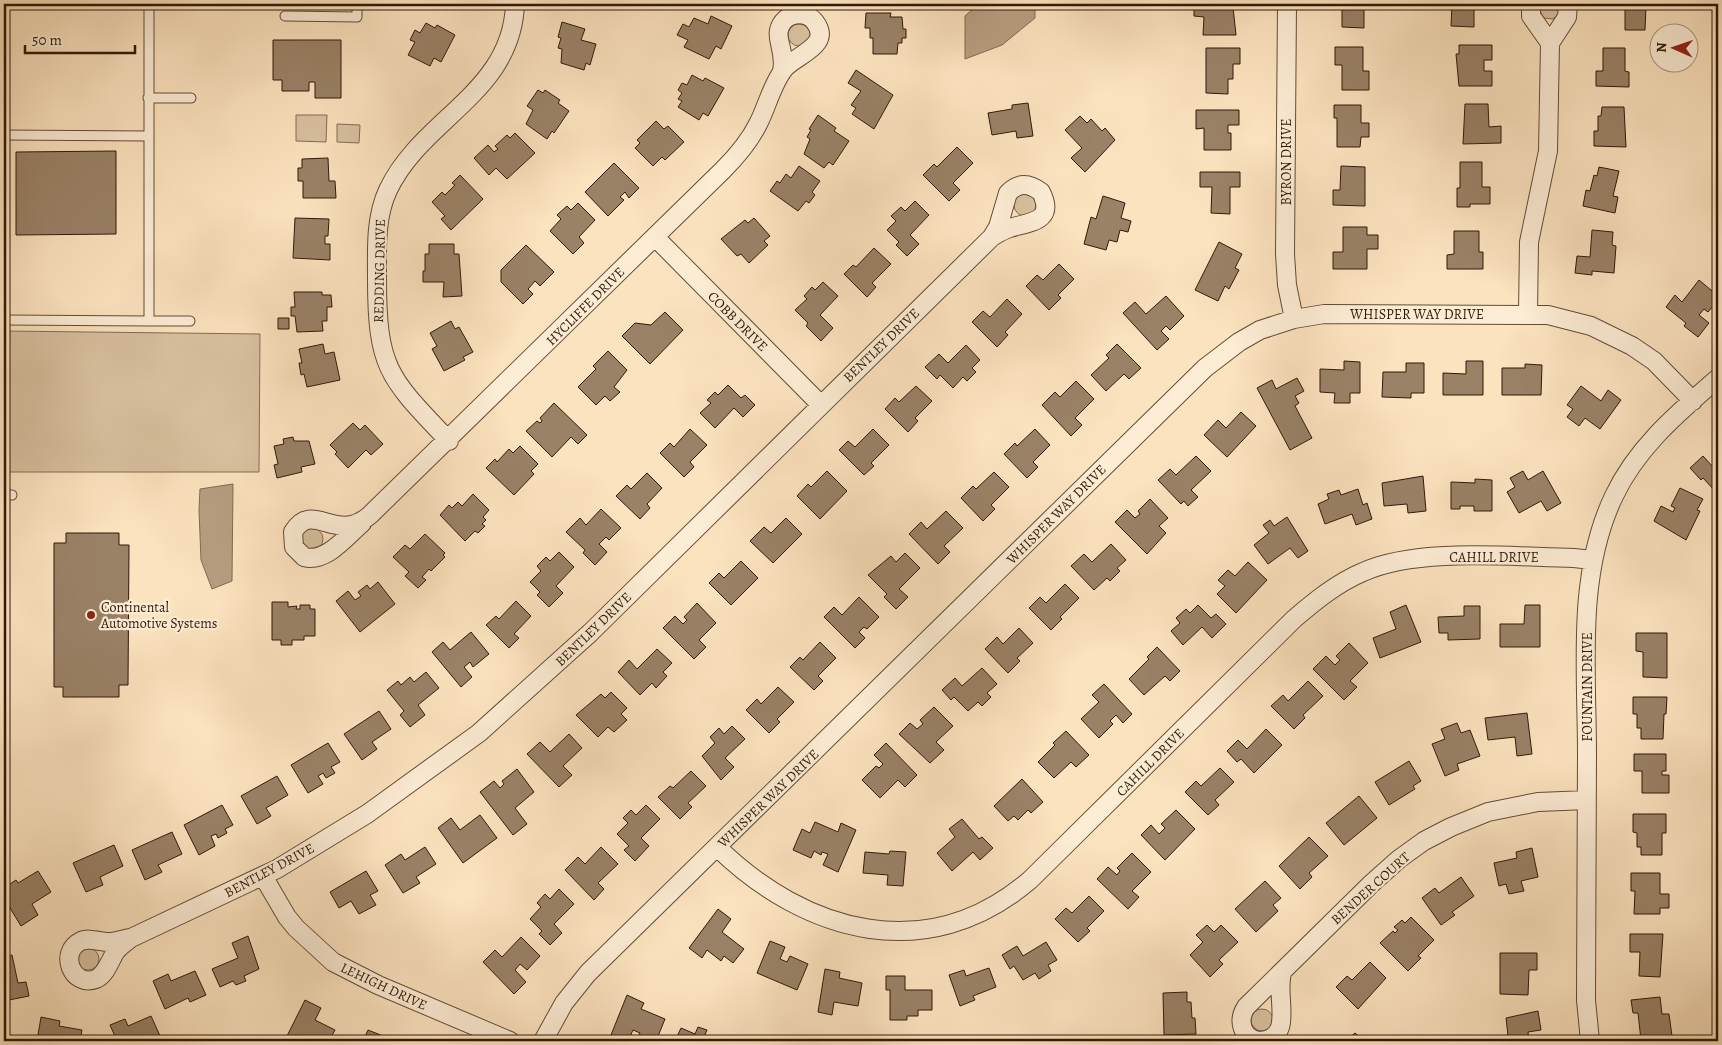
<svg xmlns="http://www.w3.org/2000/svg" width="1722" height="1045" font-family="Alegreya,serif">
  <rect width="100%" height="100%" fill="#fce3bf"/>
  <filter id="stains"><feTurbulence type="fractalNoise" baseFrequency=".004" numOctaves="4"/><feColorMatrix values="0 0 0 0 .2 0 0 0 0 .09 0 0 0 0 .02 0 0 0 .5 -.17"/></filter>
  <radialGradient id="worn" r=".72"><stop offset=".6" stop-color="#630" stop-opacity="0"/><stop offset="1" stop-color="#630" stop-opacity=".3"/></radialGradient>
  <!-- green -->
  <path fill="#d9c1a0" stroke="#846d54" d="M1540,4H1560V13L1553,19L1544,18L1539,10Z
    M788 35a11 11 0 1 1 22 0a11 11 0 1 1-22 0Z
    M296,115H327L326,142L296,141Z
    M337,124L360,125L359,143L337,142Z
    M1014 205a11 11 0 1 1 22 0a11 11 0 1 1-22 0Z
    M4,331L260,334L259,472H4Z
    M301 539a11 11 0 1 1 22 0a11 11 0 1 1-22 0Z
    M77 959a11 11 0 1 1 22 0a11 11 0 1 1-22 0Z
    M1251 1020a11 11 0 1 1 22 0a11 11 0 1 1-22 0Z"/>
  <!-- water -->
  <path fill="#b79e81" stroke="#816951" d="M978,4L1035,6V18L1002,45L965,59V16Z
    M233,484L232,581L212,589L201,560L199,510L200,489Z"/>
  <!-- building -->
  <path fill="#9a8267" stroke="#301908" d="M1194,4H1240V7H1233L1236,35H1203L1204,17L1194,16Z
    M1342,4H1364V28L1342,27Z
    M1452,4H1474V27L1451,26Z
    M1618,4H1649L1646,6L1645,30H1625V5Z
    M866,13H891L890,17H902L903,29H906V38H902V43H898L897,54H873V38H870V28H865Z
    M711,16L732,26L721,49L716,46L709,59L684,47L688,40L677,35L683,24L689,27L694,18L708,24Z
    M562,22L585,29L581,40L596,44L590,65L586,63L584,70L561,63L562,49L558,48L561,38L558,37Z
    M426,23L435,28L437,25L455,35L441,62L434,58L430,66L408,55L415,42L410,40L415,30L420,33Z
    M273,40H341V98H315V82H309V91H282V80H273Z
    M1459,45H1492V60H1484V71H1492V86H1459L1456,54H1459Z
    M1335,47H1363V71H1369V90H1342V65H1335Z
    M1206,48H1240V64H1233V79H1228V94L1206,93Z
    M1603,48H1625V71L1629,72V87L1596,86V71H1603Z
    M856,70L893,95L874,129L852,114L856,108L851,105L861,91L848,83Z
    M692,75L703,81L705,78L724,88L708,116L703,113L699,120L678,107L682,101L678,99L682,93L678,90L682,83L687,85Z
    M538,90L543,93L545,90L560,100L558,103L569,111L554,133L552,131L547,139L526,124L533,110L527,106Z
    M1028,103L1033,136L1017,138L1016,131L992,135L988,113L1012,109V105Z
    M1465,104H1488L1489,127L1501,126V143L1463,144Z
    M1334,105H1361V123H1369V137H1361L1360,147H1337V118H1334Z
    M1602,107H1624L1626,147L1594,146V131H1598V116H1601Z
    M1196,110H1239V125H1228V133H1231V150H1204V128L1196,129Z
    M818,115L836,128L834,131L849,141L833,165L829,162L824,168L804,154L810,139L807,137L811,130L809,129Z
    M1080,116L1087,123L1091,119L1102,131L1105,128L1115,140L1085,172L1071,158L1082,148L1065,130Z
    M656,121L664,129L668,126L684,142L665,160L662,157L653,166L635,148L640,143L637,140Z
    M515,133L535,153L507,179L496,168L489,175L474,158L488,145L494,152L498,149L495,146L507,135L510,138Z
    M957,147L973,163L953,183L960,190L949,201L923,175L934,164L937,167Z
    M116,151V234L16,235V152Z
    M328,158L329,181H335L336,198H303V181H298V168H302V159Z
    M1460,162H1482V187H1490V204H1470V207H1457V188H1460Z
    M614,163L639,188L629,198L625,192L620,197L624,200L608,216L585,192Z
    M799,166L820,181L812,192L815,195L809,203L806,201L798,211L770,191L777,181L780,183L786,174L791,178Z
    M1341,166L1365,167V206L1333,205V190H1340Z
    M1599,167L1619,171L1613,196L1618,197L1615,213L1583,206L1586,190L1590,191L1594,175L1597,176Z
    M1200,172H1240V187H1230V214L1211,213L1212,187H1200Z
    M460,175L483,199L451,230L441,219L445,216L432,202L442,192L445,195L455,185L452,183Z
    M1103,196L1125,203L1121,218L1131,221L1128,232L1120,230L1117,242L1109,240L1106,250L1084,244L1091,217L1096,219Z
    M915,201L929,215L910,235L919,244L907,256L896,245L899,242L887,230L896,221L891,216L901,207L905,211Z
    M578,203L595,220L579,237L584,243L573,254L550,231L561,219L557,215L567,206L571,210Z
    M295,218L329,219L328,236H325V244H330V260L293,258Z
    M754,218L770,236L764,241L768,245L749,263L741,254L737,256L721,239L745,220L748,223Z
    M1343,227H1367V235H1378V249H1367V269H1333V252H1343Z
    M1592,230L1613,232L1612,245L1616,246L1614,273L1592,271V275L1575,273L1577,256L1590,257Z
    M1454,231H1479V252H1483V269H1447V255L1454,254Z
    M1219,242L1242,254L1235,268L1239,270L1229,289L1225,286L1218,301L1195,290Z
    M429,244H454V254H459L462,296L443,297L444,282H423V271H425V254H429Z
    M526,245L554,272L540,286L535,281L528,289L533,294L523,304L501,282V270Z
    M874,248L891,264L872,283L876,287L867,297L844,274L853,265L856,267Z
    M1059,264L1074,279L1058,295L1061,298L1049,310L1026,286L1037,275L1043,280Z
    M1699,280L1718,296V300L1708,312L1704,309L1699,315L1709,323L1698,337L1684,326L1686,323L1666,307L1675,295L1682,302Z
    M823,282L838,296L820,315L833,328L821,341L806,326L808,323L795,310L807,299L804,296L812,287L815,290Z
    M294,292H322V295H331L332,307H327V321H322L323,331L297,332L295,316H291V307H295Z
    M1166,296L1184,316L1170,330L1166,326L1161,331L1169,339L1157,350L1123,313L1135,302L1146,314Z
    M1007,299L1022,314L1005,332L1008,335L997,347L972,322L983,311L990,317Z
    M665,312L683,330L650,364L622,336L635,323L651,325Z
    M278,318H289V329H278Z
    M451,321L455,329L459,327L473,352L463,357L465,360L444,371L432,349L437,346L430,333Z
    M323,344L325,354L334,352L340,380L307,387L304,374L301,375L299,363H302L299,349Z
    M1117,344L1141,368L1129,379L1124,374L1106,391L1091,375L1109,358L1106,355Z
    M966,345L980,360L972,368L976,372L967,381L963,377L953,388L940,375L937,379L925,367L939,354L948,363Z
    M608,351L627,370L614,387L620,392L610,401L605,396L596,405L578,387L596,369L593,366Z
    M1344,361L1360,362V393H1350V403H1334L1335,393L1320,392V369L1344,370Z
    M1466,361H1483V395H1443V373L1466,374Z
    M1406,363H1424V393H1411V398L1382,397L1383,372H1406Z
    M1525,364L1542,365L1541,395H1502V368H1525Z
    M1297,378L1304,391L1295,396L1299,403L1295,406L1312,438L1290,450L1257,388L1272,380L1276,389Z
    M1076,381L1094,399L1075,418L1082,425L1071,436L1042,405L1055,392L1060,397Z
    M728,385L741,398L745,395L755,405L743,417L734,408L715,428L700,413L711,403L707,400L715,392L718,395Z
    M916,386L932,401L915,418L918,421L908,432L885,409L895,398L899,402Z
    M1581,386L1601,401L1608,390L1621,400L1600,429L1585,418L1579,426L1567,417L1573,409L1567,405Z
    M554,403L587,435L578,444L571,437L552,457L526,431L537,421L540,423L542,421L540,418Z
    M1241,412L1256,426L1227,457L1204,435L1218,420L1226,428Z
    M353,423L360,430L365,425L383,444L371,455L366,450L348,468L335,454L337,452L330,445Z
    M690,429L707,445L690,462L694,467L684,477L660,453L670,443L674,447Z
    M873,429L889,445L871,463L874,466L864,475L839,450L848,441L855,447Z
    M1035,429L1050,445L1033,462L1038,467L1027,478L1004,454L1015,443L1017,446Z
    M293,437L294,441H309L315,464L301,467L302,472L277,478L274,465L278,464L274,446L284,444L283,439Z
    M520,446L538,464L531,471L534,474L514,495L486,468L495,459L497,462L509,449L513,453Z
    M1196,456L1211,471L1191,490L1198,497L1188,506L1184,501L1181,504L1158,480L1170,469L1176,475Z
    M1703,456L1713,467L1718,462V491H1715L1703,478L1701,480L1690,468Z
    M827,471L847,491L820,519L797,496L808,484L811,487Z
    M1523,471L1528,480L1543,471L1561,503L1547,511L1541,501L1519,513L1507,492L1515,487L1510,478Z
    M994,472L1009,487L991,505L995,509L983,521L961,498L973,486L976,489Z
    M647,473L662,488L647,504L650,508L640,519L616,496L627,485L631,489Z
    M1423,476L1426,511L1408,513L1407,504L1384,506L1382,483Z
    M1475,479L1492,480V511H1474V506H1460V509H1451V482L1475,483Z
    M1680,488L1703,499L1697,510L1700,511L1686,540L1654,521L1661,506L1673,512L1675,508L1671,506Z
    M1358,489L1363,505L1367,503L1372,519L1356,525L1352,514L1325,524L1318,504L1329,499L1327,494L1339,490L1341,495Z
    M473,494L489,510L483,517L486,520L482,524L485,526L478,533L475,531L465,541L440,515L449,505L452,508L458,502L462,506Z
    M1150,499L1168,518L1159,526L1166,533L1147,554L1115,522L1127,510L1135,518L1140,514L1138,511Z
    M601,509L621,528L609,540L606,537L599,544L607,552L595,565L583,553L585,550L566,532L580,518L586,525Z
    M946,511L963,528L944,546L950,552L938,564L909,534L921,522L927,529Z
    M1287,517L1308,551L1298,558L1290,548L1268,564L1254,545L1269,533L1263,525L1270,520L1274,526Z
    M786,518L802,534L773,563L750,541L764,527L771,533Z
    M66,533H119V545H129L128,685H119V697H63V687H54V543H66Z
    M425,534L445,553L443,555L445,557L431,571L429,569L422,577L426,580L418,588L405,576L409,572L393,557L405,545L410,549Z
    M1111,544L1126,560L1117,568L1120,571L1110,581L1107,578L1094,590L1071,566L1084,554L1092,562Z
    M559,552L574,567L556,586L563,593L549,607L537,595L540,592L530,582L541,571L537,566L546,557L550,561Z
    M905,553L920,568L899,589L908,597L896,609L884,597L887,594L868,575L891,556L896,562Z
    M741,561L758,578L731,605L709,583L719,573L724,578Z
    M1248,562L1267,580L1236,613L1217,594L1225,586L1218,580L1228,570L1235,576Z
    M378,582L395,604L360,632L336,601L348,591L355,600L361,596L358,592L367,585L370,589Z
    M1065,584L1079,598L1060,617L1062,619L1051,630L1029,608L1040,597L1046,603Z
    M859,597L879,617L867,629L864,627L859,632L865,638L855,648L824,617L834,607L842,615Z
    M516,601L531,616L514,634L519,638L509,648L486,625L496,616L499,619Z
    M272,602H288V607L297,606L296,609H300V605H310V609H315V636H304V640H292V645H281V640H272Z
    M697,603L716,623L699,640L706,647L694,659L663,628L675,616L683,624L687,620L684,617Z
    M1198,605L1211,618L1216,614L1226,624L1212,638L1202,627L1183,645L1171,631L1180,623L1176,618L1186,609L1190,613Z
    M1406,605L1421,642L1380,658L1373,638L1396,629L1390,612Z
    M1525,605H1540V647H1500V624H1524Z
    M1464,606H1480V639L1448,640V633H1439L1438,617L1464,616Z
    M1019,628L1033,643L1017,658L1020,661L1008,673L985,649L997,637L1003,644Z
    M471,632L489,654L473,667L470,662L464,667L472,677L461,687L432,652L443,642L450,650Z
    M1636,633H1667V678L1643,677V652L1636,651Z
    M820,642L836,658L818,676L823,681L814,690L790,667L800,657L803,660Z
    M1349,643L1368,663L1350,681L1357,687L1344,700L1313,669L1326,656L1335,665L1340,660L1336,656Z
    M1157,647L1180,671L1170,681L1165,676L1144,695L1129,679L1149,659L1147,657Z
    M657,649L672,663L663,672L667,676L656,688L652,683L640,695L618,672L629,660L637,669Z
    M982,668L997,684L987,693L991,697L982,706L978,702L968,711L954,697L951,700L942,690L955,678L962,686Z
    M426,672L439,688L418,705L425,715L410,727L400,715L404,711L387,690L398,681L401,685L410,677L414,682Z
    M1308,681L1323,696L1303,715L1305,718L1294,729L1271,706L1283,695L1288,701Z
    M1104,684L1132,714L1123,723L1116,715L1110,721L1113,724L1099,738L1081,719L1099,702L1092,695Z
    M778,687L794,702L777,719L780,722L769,733L746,710L757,699L761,704Z
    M611,692L627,708L621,714L627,720L614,732L608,727L598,737L576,715L601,694L605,698Z
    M1633,697H1667L1666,714H1664L1663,739H1641V728H1637V714H1633Z
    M934,707L953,726L936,742L944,750L930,763L899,734L910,723L917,729L923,724L920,720Z
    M379,711L391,729L372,742L377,749L362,760L344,734Z
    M1527,713L1532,754L1517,756L1515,737L1488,740L1485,718Z
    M1457,723L1461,733L1470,730L1480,756L1457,764L1459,770L1445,776L1432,744L1445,739L1441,729Z
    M732,726L745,739L725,758L734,767L721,780L702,756L715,743L710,737L719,728L724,734Z
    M1266,729L1282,745L1254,773L1241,759L1237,762L1227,751L1238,740L1247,749Z
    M1066,731L1089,755L1076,767L1071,762L1054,778L1038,762L1055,745L1053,743Z
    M569,734L582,748L563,766L572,775L559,787L527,754L540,742L550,752Z
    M328,743L340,762L331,767L335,773L326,778L323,773L318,776L323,784L308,793L291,765Z
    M886,743L917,775L905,787L898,780L880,798L862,780L876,766L879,768L883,764L874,755Z
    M1634,754H1666V771H1662V775H1669V793H1642V771H1634Z
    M1409,761L1421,781L1413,786L1415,789L1389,805L1375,782Z
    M1220,768L1234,782L1215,800L1219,805L1208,815L1185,792L1196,781L1201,786Z
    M517,769L534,792L515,808L527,824L513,835L480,792L494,781L500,788L504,784L502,781Z
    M691,771L706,786L688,803L692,807L680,819L658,797L670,786L673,788Z
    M277,776L288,795L266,808L271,816L257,824L241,796Z
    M1022,779L1043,802L1031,813L1028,810L1018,820L1014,816L1008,821L994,806Z
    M1359,796L1377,818L1344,845L1326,823Z
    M222,805L233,825L225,829L227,833L218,838L216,834L211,836L215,846L199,855L184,825Z
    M646,805L660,819L641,838L649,846L635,861L624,850L629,846L617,834L628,823L623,818L631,810L636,815Z
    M1176,810L1195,829L1165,860L1141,835L1151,825L1159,834L1165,828L1161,824Z
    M1633,814H1666V833H1662V855H1641V847H1637V833L1633,832Z
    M480,815L497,838L463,863L438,828L451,818L460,830Z
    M962,819L979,839L982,837L993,848L980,860L973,852L952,871L937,853L955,837L949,829Z
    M815,822L838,832L841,823L856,830L838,872L823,865L828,854L822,852L821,855L814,851L811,858L793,850L802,829L810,833Z
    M172,832L182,854L158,865L162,872L145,880L132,850Z
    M1309,837L1328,856L1309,873L1312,877L1300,889L1279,866Z
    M114,845L123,866L100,877L103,885L86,892L73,863Z
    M425,847L436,864L416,877L420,883L403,893L385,865L401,854L405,860Z
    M601,847L618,864L598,883L604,889L594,900L565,870L578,857L585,864Z
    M1532,848L1538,877L1521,881L1524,891L1509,894L1506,884L1499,886L1494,863L1517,858L1516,852Z
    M890,851L906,852L903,886L887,885L888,875L863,873L865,852L889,854Z
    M1132,853L1151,872L1132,891L1139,897L1128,909L1097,879L1108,867L1117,875L1120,871L1117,868Z
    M38,871L51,892L32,904L38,915L21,926L4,898V888L16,880L18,883Z
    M366,871L378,891L370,895L376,905L359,914L351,901L339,908L330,892Z
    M1631,873H1660V894H1669V908H1660V914H1634L1635,891H1631Z
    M1461,877L1474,896L1452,912L1455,915L1441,925L1422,898L1435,888L1439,893Z
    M1265,881L1281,898L1273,905L1278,911L1256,932L1235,909Z
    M559,889L574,904L554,924L562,933L550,945L539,934L542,931L530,919L541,907L537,903L545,894L550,899Z
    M1089,896L1104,911L1087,928L1090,931L1078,942L1055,919L1066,908L1072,913Z
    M718,909L731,919L722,932L744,949L733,963L724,956L721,961L707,950L702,958L689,948Z
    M1411,917L1434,940L1418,956L1421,958L1408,971L1380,943L1393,931L1395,933L1398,930L1394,927L1402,920L1405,923Z
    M1207,925L1214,932L1221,925L1238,942L1219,960L1223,964L1210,977L1190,955L1203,942L1196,935Z
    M1630,934H1663L1660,977L1639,976L1640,952H1630Z
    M248,936L259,969L244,976L246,981L236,985L233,981L220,987L212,969L238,958L232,943Z
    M521,937L540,956L527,970L520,964L515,970L526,982L514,994L483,962L495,950L502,957Z
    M770,941L785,947L780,959L787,962L790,956L808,964L797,990L757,973Z
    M1046,942L1057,960L1048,965L1051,971L1039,979L1035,973L1023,980L1014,966L1010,969L1002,955L1017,946L1023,956Z
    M1500,953H1537V970H1529L1528,995L1500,994Z
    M12,955L18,983L26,982L29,996L9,1000L10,1005L4,1006V957Z
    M1370,962L1386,978L1358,1009L1336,987L1347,976L1352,980Z
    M989,968L996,987L973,996L975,1000L960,1006L949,975L964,970L966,976Z
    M825,969L840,972L839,978L862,983L858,1006L834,1002L832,1015L818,1012Z
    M195,971L206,995L190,1002L188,998L165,1009L153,981L168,974L171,981Z
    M886,976H905V990H932V1010H918V1016H907V1020H890V990H886Z
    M1187,992V1002H1191L1192,1018H1195L1196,1034L1164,1035L1163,993Z
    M627,995L644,1003L641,1009L665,1019L656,1041H647L638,1037L640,1033L633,1030L628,1041L611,1035Z
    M1660,997L1662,1014H1669L1672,1036L1641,1040L1638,1013H1633L1631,1000Z
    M305,1000L321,1008L315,1020L335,1030L329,1041H297L287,1036Z
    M1538,1011L1541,1030L1528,1032L1529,1041H1504L1503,1036L1508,1035L1506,1018Z
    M151,1016L161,1038L154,1041H117L110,1025L125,1019L128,1026Z
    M41,1017L60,1021L59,1026L82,1030L80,1041H37Z
    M698,1027L707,1030L704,1037L714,1041H675L681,1028L695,1034Z
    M368,1030L383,1036L381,1041H363Z
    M1355,1033L1364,1041H1346Z"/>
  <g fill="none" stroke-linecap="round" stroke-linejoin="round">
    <!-- service casing -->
    <g stroke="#634c36" stroke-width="11">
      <path id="service" d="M285,16L357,17V4
        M148,98H191
        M4,135L148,136
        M4,320L149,321V4
        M149,321H190
        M4,495H12"/>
    </g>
    <!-- minor casing -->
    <g stroke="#634c36" stroke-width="20">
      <path id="minor" d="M1287,4L1285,254L1287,285L1294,319
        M1531,4V16L1550,43
        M655,237L821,405
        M1528,314L1529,242L1548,151L1550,43L1567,17L1568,4
        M449,441C389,378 377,369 377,279C377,249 375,218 388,190C422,118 512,93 515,4
        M362,523C346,537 326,563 304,557L294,547L293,532C313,499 336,545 370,515L723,170C737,156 749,142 758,124C767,107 772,84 784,69C795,55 833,46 815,22C805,9 783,13 779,30C776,40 786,53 782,71
        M717,847C806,934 928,967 1030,880L1294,619C1315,601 1337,583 1363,572C1417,547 1513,557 1574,558L1592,560
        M263,876L287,917L296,928L333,962L378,985L510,1041
        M131,938C126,942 120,946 116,951C110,960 106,975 96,979C72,988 58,952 81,941C90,937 102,943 111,942C118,941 124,939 131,938L277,869L367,814L479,733L590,633L992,237C997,234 1003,230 1010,228C1029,222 1056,222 1041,192C1029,183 1019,182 1008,193L998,227L992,237
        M543,1041L564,1003L588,973L1205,368L1239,342L1260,330L1294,319L1324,314L1548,315L1591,326L1632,346L1654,361L1693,401
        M1260,1041C1242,1039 1237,1021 1246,1007L1371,884L1399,859L1424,841L1451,827L1488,812L1538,802L1587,800
        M1261,1041C1295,1037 1275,998 1282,973
        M1590,1041L1586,1000C1586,918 1587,836 1587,754C1587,669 1576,575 1614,496C1637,447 1678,413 1718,378"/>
    </g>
    <!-- service -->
    <use href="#service" stroke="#fdedd5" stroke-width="9"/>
    <!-- minor -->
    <use href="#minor" stroke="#fdedd5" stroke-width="18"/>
  </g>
  <!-- markers -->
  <circle fill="#8f2418" stroke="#fdedd5" stroke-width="2" cx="91" cy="615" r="5"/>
  <g text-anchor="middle" stroke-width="4.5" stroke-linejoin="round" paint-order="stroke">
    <!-- street labels -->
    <g font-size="14" fill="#301908" stroke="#fdedd5">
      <text transform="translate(1286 162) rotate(-90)" y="5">BYRON DRIVE</text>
      <text transform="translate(379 271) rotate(-89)" y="5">REDDING DRIVE</text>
      <text transform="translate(585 306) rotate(-45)" y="5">HYCLIFFE DRIVE</text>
      <text x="1417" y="319">WHISPER WAY DRIVE</text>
      <text transform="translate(738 321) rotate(45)" y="5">COBB DRIVE</text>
      <text transform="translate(881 345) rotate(-44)" y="5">BENTLEY DRIVE</text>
      <text transform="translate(1056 514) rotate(-45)" y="5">WHISPER WAY DRIVE</text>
      <text x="1494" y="562">CAHILL DRIVE</text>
      <text transform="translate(593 629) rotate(-44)" y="5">BENTLEY DRIVE</text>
      <text transform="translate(1587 687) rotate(-90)" y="5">FOUNTAIN DRIVE</text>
      <text transform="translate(1150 762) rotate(-45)" y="5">CAHILL DRIVE</text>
      <text transform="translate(768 798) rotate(-44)" y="5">WHISPER WAY DRIVE</text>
      <text transform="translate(269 870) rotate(-28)" y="5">BENTLEY DRIVE</text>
      <text transform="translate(1370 888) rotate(-42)" y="5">BENDER COURT</text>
      <text transform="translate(384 986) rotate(25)" y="5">LEHIGH DRIVE</text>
    </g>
    <!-- poi labels -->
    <g font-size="14" fill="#301908" stroke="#fdedd5" text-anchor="start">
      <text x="101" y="612">Continental<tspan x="101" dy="16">Automotive Systems</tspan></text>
    </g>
  </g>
  <!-- margin -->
  <rect width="1722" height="1045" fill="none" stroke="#fce3bf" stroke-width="20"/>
  <rect x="5" y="5" width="1712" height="1035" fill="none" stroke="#301908" stroke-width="2.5"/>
  <rect x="10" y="10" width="1702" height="1025" fill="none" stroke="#301908"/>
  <!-- north arrow -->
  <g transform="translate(1674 48) rotate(272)"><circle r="24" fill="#fdedd5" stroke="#ab9883"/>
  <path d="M0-4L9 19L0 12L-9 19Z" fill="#8f2418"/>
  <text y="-8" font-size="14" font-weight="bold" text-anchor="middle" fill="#301908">N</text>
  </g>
  <!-- scale -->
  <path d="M25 45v8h110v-8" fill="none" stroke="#301908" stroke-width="2.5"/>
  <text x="32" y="45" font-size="15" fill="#301908" stroke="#fdedd5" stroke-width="4" paint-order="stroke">50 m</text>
  <rect width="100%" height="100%" filter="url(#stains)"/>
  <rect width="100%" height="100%" fill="url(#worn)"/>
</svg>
